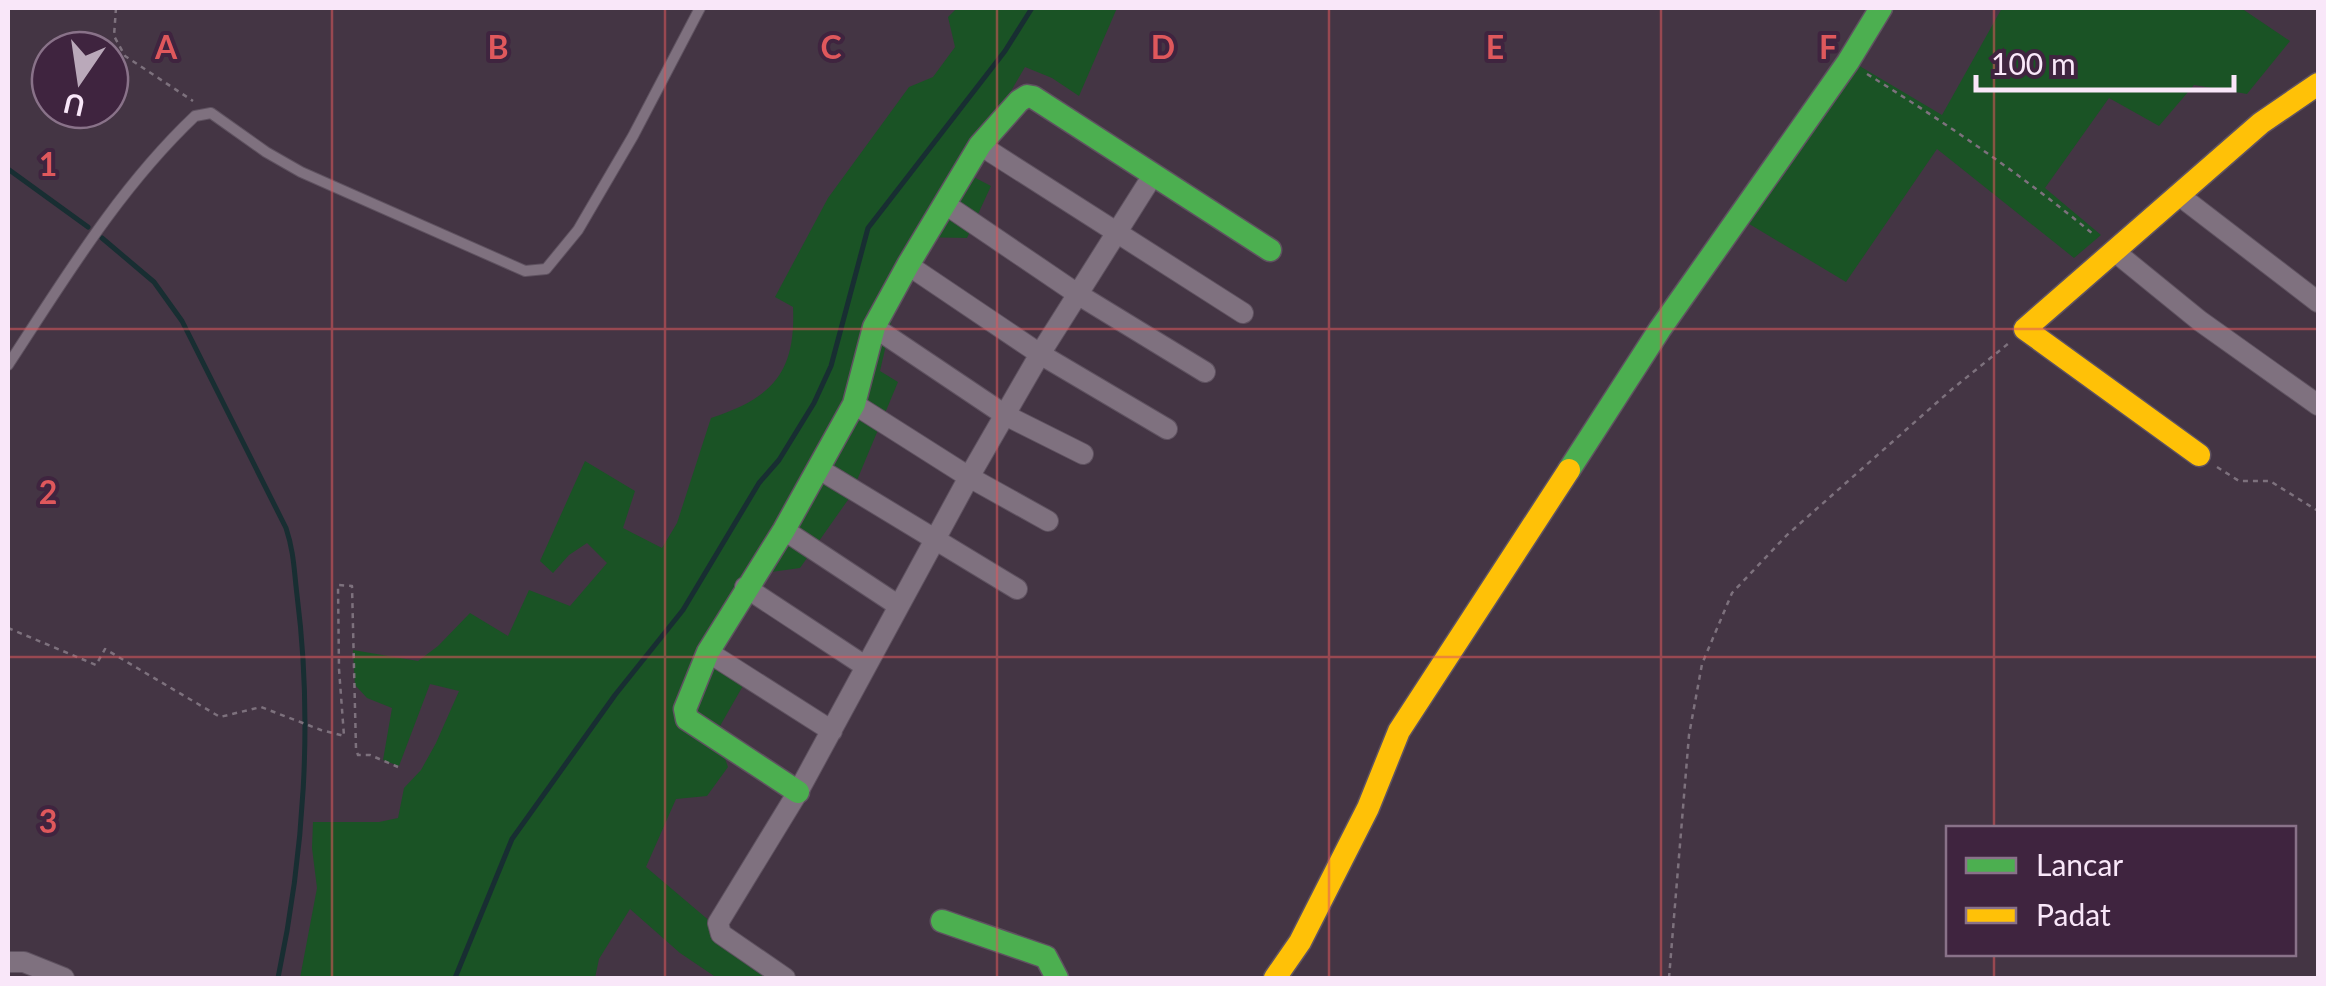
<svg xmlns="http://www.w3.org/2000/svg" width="2326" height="986" font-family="Lato,sans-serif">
  <rect width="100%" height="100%" fill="#443544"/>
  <!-- green -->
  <path fill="#1a5325" d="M957,8H1117L1079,96L1052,78L1025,67L964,172L991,186L967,238L917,237L898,293L880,371L898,382L850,497L800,568L771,572L719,645L744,684L716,733L728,767L707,796L676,799L646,867L777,978H717L680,953L630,909L599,959L595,978H300L317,888L312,848L313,822H379L398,818L404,788L421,770L436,743L459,691L430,684L399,766L383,760L392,708L367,698L355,685L353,650L418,661L438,646L470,613L508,636L529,590L570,606L607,563L587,543L569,555L553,573L540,561L585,461L635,491L623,528L662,548L677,523L711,418C772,398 796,373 793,307L775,297L828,198L909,87L933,77L955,47L948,17Z
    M2002,8H2241L2290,41L2247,94L2194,85L2159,126L2109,98L2045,188L2101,235L2074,258L1937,149L1846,282L1731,213L1846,58L1942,115Z"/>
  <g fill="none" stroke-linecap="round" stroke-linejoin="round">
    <!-- stream -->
    <path stroke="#182e32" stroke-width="5" d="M8,169L88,227
      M102,238L154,282L182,321L286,528C294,552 294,570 297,595C313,721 304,855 278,978
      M455,978L512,839L615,695L683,610L759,483L779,460L814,403L831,366L868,228L1005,51L1032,8"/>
    <!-- lane casing -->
    <g stroke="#5f5260" stroke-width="12">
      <path id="lane" d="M8,365C65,278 119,188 195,116L211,113L266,152L301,172L525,271L546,269L578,230L633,136L700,8"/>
    </g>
    <!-- street casing -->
    <g stroke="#5f5260" stroke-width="22">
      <path id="street" d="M980,145L1243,313
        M2180,196L2318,302
        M945,204L1079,295L1205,372
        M2114,251L2200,321L2318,405
        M908,265L1040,354L1167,429
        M874,327L1005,415L1083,454
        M854,404L969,477L1048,521
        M819,469L1017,589
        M784,530L899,606
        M745,587L865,666
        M708,652L832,731
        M8,962H24L64,978
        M785,978L721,934L718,923L798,792L969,477L1040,354L1153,175"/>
    </g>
    <!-- fast casing -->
    <g stroke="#5f5260" stroke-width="25">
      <path id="fast" d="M1569,470L1660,329L1848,62L1881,8
        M798,792L687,719L685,709L708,652L784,530L854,404L874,327L908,265L980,145L1019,101L1027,96L1033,97L1270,250
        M942,921L1046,957L1057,978"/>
    </g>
    <!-- slow casing -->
    <g stroke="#5f5260" stroke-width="25">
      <path id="slow" d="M2199,455L2025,329L2261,123L2318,84
        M1275,978L1300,942L1368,808L1399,731L1569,470"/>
    </g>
    <!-- path -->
    <path stroke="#7d717d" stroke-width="2.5" stroke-dasharray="5 5" stroke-linecap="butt" d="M116,8L114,36L125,56L193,101
      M1867,74C1946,123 2022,175 2093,234
      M2217,467L2239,481H2270L2318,511
      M8,628L96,665L105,649L220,717L261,707L321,730L344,736L339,669L338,585L352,586L356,749L358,755H370L398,767
      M1669,978L1689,735L1702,664L1732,593L1787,535L1951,390L2009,343"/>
    <!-- lane -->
    <use href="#lane" stroke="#7f717f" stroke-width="10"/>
    <!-- street -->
    <use href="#street" stroke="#7f717f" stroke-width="20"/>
    <!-- fast -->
    <use href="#fast" stroke="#4caf50" stroke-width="22"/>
    <!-- slow -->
    <use href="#slow" stroke="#ffc107" stroke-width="22"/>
  </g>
  <!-- grid -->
  <path fill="none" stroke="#df585c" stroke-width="2.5" stroke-opacity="0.55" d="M332,8V978M665,8V978M997,8V978M1329,8V978M1661,8V978M1994,8V828M8,329H2318M8,657H2318M1994,954V978"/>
  <g font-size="32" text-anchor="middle" font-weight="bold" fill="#df585c" stroke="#3f243f" stroke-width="8" stroke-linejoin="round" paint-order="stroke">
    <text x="166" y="59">A</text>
    <text x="498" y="59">B</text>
    <text x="831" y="59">C</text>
    <text x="1163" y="59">D</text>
    <text x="1495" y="59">E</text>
    <text x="1828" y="59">F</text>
    <text x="48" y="176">1</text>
    <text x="48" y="504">2</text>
    <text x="48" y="833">3</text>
  </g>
  <!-- border -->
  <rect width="2326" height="986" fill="none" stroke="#f9e7f9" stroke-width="20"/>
  <!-- legend -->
  <rect x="1946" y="826" width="350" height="130" fill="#3f243f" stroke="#897289" stroke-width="2.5"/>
  <rect x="1966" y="858" width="50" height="15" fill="#4caf50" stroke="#897289" stroke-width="2.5"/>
  <text x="2036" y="876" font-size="30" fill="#f9e7f9">Lancar</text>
  <rect x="1966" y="908" width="50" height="15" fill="#ffc107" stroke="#897289" stroke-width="2.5"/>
  <text x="2036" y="926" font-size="30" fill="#f9e7f9">Padat</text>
  <!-- north arrow -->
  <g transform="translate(80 80) rotate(193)"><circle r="48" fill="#3f243f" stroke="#897289" stroke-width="2.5"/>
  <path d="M0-8L18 38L0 25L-18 38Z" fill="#baa9ba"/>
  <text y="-15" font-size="28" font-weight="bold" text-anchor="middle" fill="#f9e7f9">U</text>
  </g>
  <!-- scale -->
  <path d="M1976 75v15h258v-15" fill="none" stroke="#f9e7f9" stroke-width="5"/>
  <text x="1991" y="75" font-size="30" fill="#f9e7f9" stroke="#3f243f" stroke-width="8" paint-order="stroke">100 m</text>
</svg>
